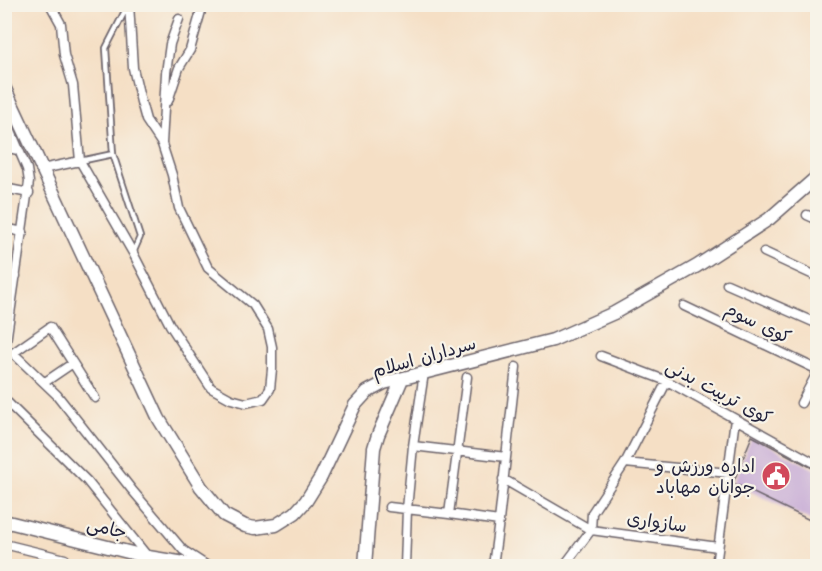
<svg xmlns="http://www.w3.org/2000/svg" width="822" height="571" font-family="Kalam,'Playpen Sans Arabic',sans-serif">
  <rect width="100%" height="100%" fill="#f7f3e8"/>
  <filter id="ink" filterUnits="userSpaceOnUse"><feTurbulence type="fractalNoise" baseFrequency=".0167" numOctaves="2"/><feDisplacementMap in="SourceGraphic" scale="12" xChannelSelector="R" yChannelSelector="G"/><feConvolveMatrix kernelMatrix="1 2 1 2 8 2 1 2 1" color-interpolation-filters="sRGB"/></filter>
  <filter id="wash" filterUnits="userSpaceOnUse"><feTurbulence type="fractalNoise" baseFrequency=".008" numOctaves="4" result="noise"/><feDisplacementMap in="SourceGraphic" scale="24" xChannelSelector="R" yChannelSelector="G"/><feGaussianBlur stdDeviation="1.35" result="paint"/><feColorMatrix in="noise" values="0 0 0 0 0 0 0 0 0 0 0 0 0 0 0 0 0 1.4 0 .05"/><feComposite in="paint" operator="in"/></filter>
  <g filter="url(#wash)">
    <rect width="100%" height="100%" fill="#f5dfc5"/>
    <g id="blocks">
      <!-- building -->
      <path fill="#c6aad5" d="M752,436L818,471V524L733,483Z"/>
    </g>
  </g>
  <g filter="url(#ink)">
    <use href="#blocks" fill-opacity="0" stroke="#6c646b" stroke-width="1.5"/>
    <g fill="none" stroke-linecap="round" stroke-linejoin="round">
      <!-- lane casing -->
      <g stroke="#6c646b" stroke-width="8">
        <path id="lane" d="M127,7L106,48L113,154L140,237L133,253
          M80,161L113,154"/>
      </g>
      <!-- street casing -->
      <g stroke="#6c646b" stroke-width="11">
        <path id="street" d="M129,4L133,68L141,102L146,120L162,144
          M168,101L179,68L190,50L203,4
          M4,115L27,169L29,182L4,356
          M4,147L18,150
          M80,161L133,253L170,325L211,388L231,399L246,403L263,399L270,389L272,369V347L268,329L253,305L208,268L179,208L172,175L162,144L166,73L170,44L179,19
          M42,169L80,161L73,85L64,55L61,24L50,4
          M4,188L29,193
          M807,215L818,220
          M4,228L23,232
          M764,252L818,277
          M4,274L16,276
          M727,284L818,324
          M684,306L818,370
          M601,356L667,381L818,465
          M424,373L413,446L506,457
          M467,377L449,514L499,521L493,566
          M45,382L73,363
          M95,398L50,327L13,353L57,395L132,490L183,550L206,565
          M4,399L87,481L148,557L152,566
          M801,403L818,371
          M625,463L729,473
          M503,479L591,530L718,547
          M389,507L449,514
          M499,521L516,367
          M4,544L65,559
          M405,566L407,509L413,446
          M564,566L591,530L592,513L625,463L667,381
          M716,566L735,419"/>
      </g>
      <!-- secondary casing -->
      <g stroke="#6c646b" stroke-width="15">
        <path id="secondary" d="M4,87L159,419L201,487L224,515L245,526L255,528L276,525L295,513L306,501L321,477L355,405L367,392L384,383L553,340L614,313L697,266L769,219L818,176
          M4,521L148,557L203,566
          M365,566L374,448L378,435L402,379"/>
      </g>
      <!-- lane -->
      <use href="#lane" stroke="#fff" stroke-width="4.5"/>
      <!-- street -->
      <use href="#street" stroke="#fff" stroke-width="8"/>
      <!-- secondary -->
      <use href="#secondary" stroke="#fff" stroke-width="12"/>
    </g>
  </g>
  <!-- icons -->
  <defs>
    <g id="civic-disc" transform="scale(1.5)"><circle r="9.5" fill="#d1495b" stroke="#f7f3e8"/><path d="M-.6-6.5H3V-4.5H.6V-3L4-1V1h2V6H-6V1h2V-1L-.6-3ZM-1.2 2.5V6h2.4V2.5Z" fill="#fff"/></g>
  </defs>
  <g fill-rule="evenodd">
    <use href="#civic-disc" x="776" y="476"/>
  </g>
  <g text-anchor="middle" stroke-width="4.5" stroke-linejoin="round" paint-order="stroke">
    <!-- street labels -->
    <g font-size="18" fill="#22223b" stroke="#f7f3e8">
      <text transform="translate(758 323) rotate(26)" y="6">کوی سوم</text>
      <text transform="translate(424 357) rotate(-16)" y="6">سرداران اسلام</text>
      <text transform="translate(719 392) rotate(28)" y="6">کوی تربیت بدنی</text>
      <text transform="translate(657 522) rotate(8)" y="6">سازواری</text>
      <text transform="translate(107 528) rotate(14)" y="6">جامی</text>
    </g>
    <!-- poi labels -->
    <g font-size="18" fill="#22223b" stroke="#f7f3e8" text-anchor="end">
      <text x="755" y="472">اداره ورزش و<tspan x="755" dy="21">جوانان مهاباد</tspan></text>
    </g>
  </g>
  <!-- margin -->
  <rect width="822" height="571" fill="none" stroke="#f7f3e8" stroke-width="24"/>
</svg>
